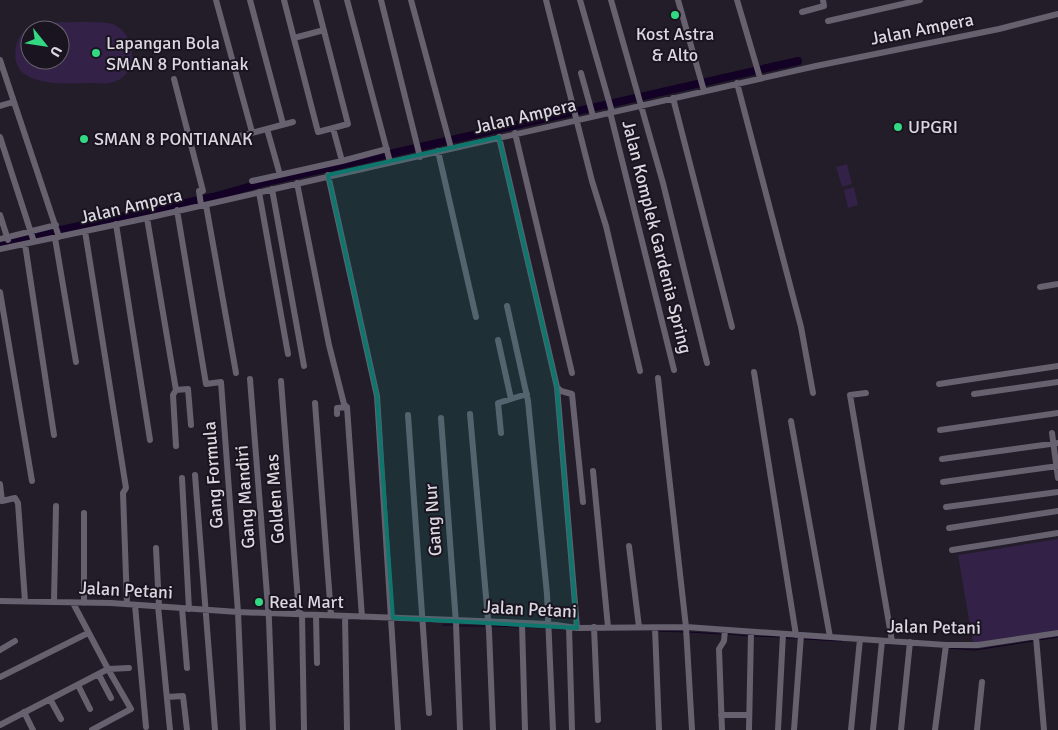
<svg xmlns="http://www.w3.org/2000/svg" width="1058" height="730" font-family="Signika,sans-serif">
  <rect width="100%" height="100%" fill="#221d29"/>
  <!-- green -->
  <path fill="#332147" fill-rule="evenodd" d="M39,23C53,23 105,20 115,25C138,37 140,77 110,83C105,84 100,83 95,83C69,83 7,91 16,46C19,34 28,26 39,23ZM30,30H60V60H30Z
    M847,164L852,184L842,187L836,167Z
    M854,187L858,205L848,208L844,190Z
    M1058,539V630L973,643L958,555Z"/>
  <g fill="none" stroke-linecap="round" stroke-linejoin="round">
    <!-- stream -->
    <path stroke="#140126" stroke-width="1" d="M443,625H454
      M458,626H487
      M491,626L519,627
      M526,627L547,628
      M658,631L684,632
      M688,632L721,634
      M728,634L749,636
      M753,636L781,637
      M785,638H799
      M803,639L841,641
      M1039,640L1058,637
      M947,648L975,650L1033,641"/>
    <!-- river -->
    <path stroke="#140126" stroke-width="8" d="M0,243L213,197L266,182L798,61"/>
    <!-- minor -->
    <path stroke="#66606f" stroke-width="6" d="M216,0L252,132
      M250,0L283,124
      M284,0L318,132L348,124L316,0
      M347,0L390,162
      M381,0L420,157
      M411,0L451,148
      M546,0L592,181L606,226L640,371
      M580,0L612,112
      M611,0L663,183L707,363
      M678,0L704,91
      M737,0L760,78
      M802,12L824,6L823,0
      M828,21L920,0
      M294,38L324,30
      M0,60L59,237
      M581,73L593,116
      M174,79L203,191H199L201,205
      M737,83L801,327L813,393
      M673,98L732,327
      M0,106L13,102
      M610,112L674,370
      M333,128L342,161L387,149
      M267,129L280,175
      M515,133L572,373
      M240,136L293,122
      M0,137L34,242
      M499,137L557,387L561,391L572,394L583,502
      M438,151L476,317
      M328,175L377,396L398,730
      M252,181L342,161
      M297,183L329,345L344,404L347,407L362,617
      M272,189L304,366
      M259,192L288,354
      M206,205L236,373
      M177,210L206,384L221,382L238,612L243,730
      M0,215L8,240
      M147,218L176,390L173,395L176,446
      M116,224L150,440
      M85,231L126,488L123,493L127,604
      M55,238L76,362
      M0,239L56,225
      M25,244L54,435
      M0,249L147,218L816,66L999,29L1058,14
      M1040,287L1058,284
      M0,292L32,481
      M507,306L528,401L547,594L553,730
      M498,340L511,399
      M754,372L796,635
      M658,378L686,627L692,730
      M250,379L269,620L273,730
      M281,381L299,614
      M939,384L1058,366
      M557,387L577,628
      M176,390L188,389L191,425
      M866,393L850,395L892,641
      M974,394L1058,382
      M315,403L331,615
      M337,414V408L347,407
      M470,414L489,631L493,730
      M408,415L429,713
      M441,418L456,623L460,730
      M791,421L830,637
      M940,430L1058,413
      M501,433L498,403L527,394
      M1052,433L1058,478
      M942,459L1058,443
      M593,471L608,627
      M195,475L215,730
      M182,478L189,609
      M943,482L1058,466
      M0,484L2,501L15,498L18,503L25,601
      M946,507L1058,492
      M84,513V603
      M949,528L1058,511
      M629,546L639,627
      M156,548L159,606
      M952,550L1058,533
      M0,601L111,603L238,612L455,620L549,624L577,628L686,627L946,645H978L1058,633
      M54,602L56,506
      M135,605L146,727
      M158,606L170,730
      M182,608L187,668
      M302,614L304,730
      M316,615L317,663
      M345,616L347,730
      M522,624L525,730
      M569,627L572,730
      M594,627L598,720
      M655,628L659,730
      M1036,637L1044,730
      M0,650L15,641
      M99,675L111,698
      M0,677L88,633
      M78,685L90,709
      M167,697L183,696L187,730
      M50,699L61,719
      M24,712L33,730
      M721,715H749
      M0,725L108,669L73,603
      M92,730L131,709L108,669L129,668
      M722,730L719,649L724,641L725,630
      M749,730L751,632
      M778,730L783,634
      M794,730L801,635
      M851,730L860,639
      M873,730L882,641
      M901,730L910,642
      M935,730L946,645
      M977,730L982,682"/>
  </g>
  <!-- marked area -->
  <path fill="#0f766e" fill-opacity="0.2" stroke="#0f766e" stroke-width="4" stroke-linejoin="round" d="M499,137L557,387L577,628L393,618L377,396L328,175Z"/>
  <!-- markers -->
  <g fill="#33d882" stroke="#19141f" stroke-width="2">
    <circle cx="675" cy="15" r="5"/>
    <circle cx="96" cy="53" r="5"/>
    <circle cx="898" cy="127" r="5"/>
    <circle cx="84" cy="139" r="5"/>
    <circle cx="259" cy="602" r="5"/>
  </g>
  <g text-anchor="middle" stroke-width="4" stroke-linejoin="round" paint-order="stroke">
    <!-- street labels -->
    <g font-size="18" fill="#dad7df" stroke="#19141f">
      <text transform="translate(922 29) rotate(-11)" y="6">Jalan Ampera</text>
      <text transform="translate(525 116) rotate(-13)" y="6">Jalan Ampera</text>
      <text transform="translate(131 206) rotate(-13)" y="6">Jalan Ampera</text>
      <text transform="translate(657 237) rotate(76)" y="6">Jalan Komplek Gardenia Spring</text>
      <text transform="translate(213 475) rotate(-94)" y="6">Gang Formula</text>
      <text transform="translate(245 497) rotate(-94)" y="6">Gang Mandiri</text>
      <text transform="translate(275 499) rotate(-94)" y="6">Golden Mas</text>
      <text transform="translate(433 520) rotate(-94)" y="6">Gang Nur</text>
      <text transform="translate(126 590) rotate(3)" y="6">Jalan Petani</text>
      <text transform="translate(530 609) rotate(3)" y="6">Jalan Petani</text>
      <text transform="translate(934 627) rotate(1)" y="6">Jalan Petani</text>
    </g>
    <!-- poi labels -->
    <g font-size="18" fill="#dad7df" stroke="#19141f" text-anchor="start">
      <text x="675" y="40" text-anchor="middle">Kost Astra<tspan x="675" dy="21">&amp; Alto</tspan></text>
      <text x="106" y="49">Lapangan Bola<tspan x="106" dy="21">SMAN 8 Pontianak</tspan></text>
      <text x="908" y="133">UPGRI</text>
      <text x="94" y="145">SMAN 8 PONTIANAK</text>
      <text x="269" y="608">Real Mart</text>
    </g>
  </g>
  <!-- north arrow -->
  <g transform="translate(45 45) rotate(120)"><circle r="24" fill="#19141f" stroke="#66626c"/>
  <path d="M0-4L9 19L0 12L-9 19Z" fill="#33d882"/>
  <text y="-8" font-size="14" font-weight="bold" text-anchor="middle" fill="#dad7df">U</text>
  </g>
</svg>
